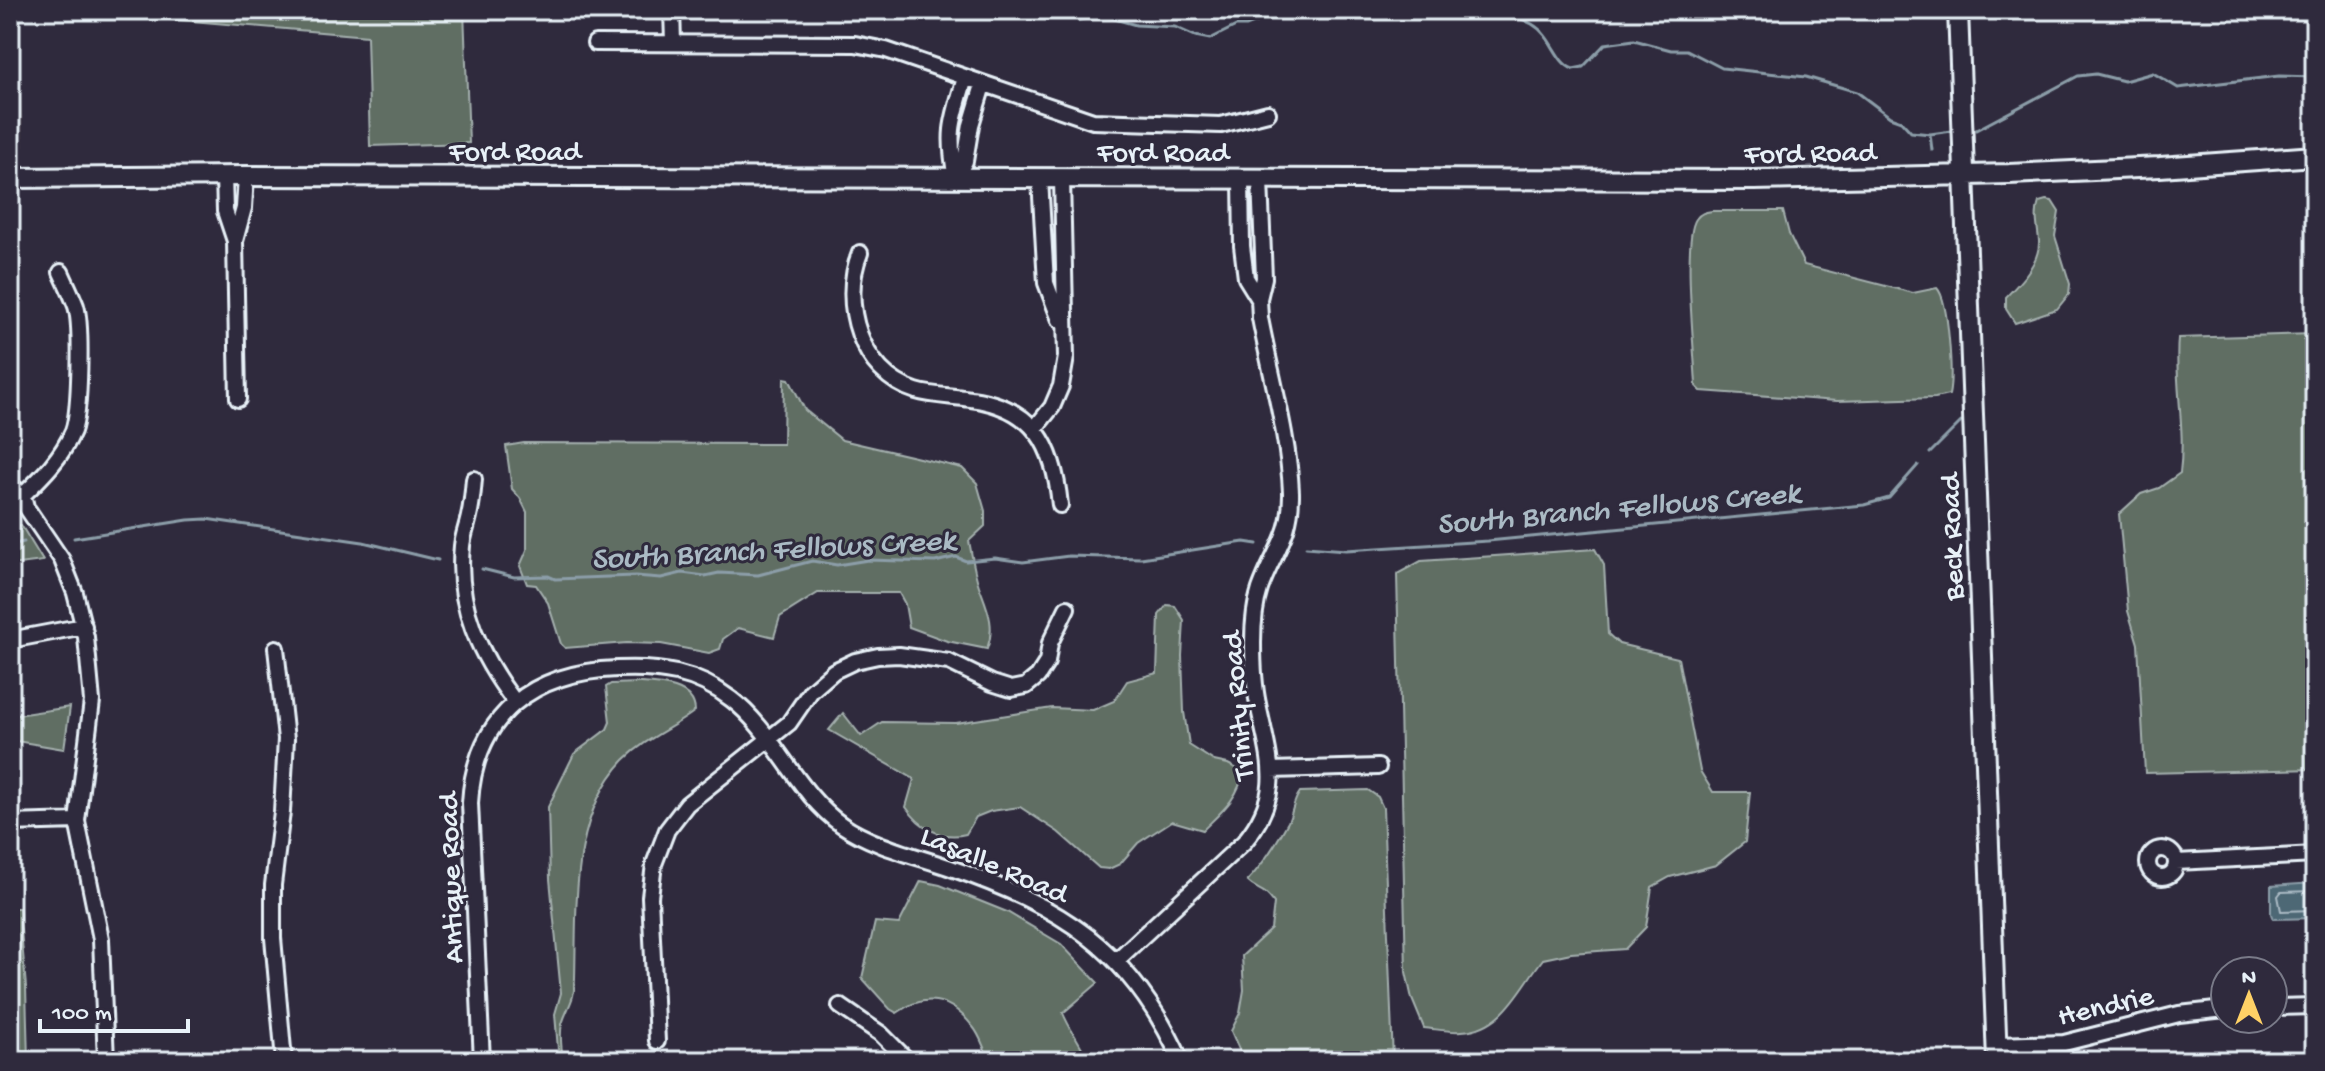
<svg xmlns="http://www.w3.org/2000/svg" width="2325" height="1071" font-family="'Gochi Hand',sans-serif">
  <rect width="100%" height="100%" fill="#2f2a3d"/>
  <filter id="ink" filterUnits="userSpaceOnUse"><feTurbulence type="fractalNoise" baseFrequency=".0125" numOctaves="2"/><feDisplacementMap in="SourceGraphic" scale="16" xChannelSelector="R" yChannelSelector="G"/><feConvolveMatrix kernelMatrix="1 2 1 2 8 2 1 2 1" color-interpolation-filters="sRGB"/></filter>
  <g filter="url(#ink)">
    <!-- built -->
    <path fill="#413945" d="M10,10H16L24,147H10Z"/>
    <!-- green -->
    <path fill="#616e64" stroke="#a4b0ae" stroke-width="2" d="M62,10H464L469,143L370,146L367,36Z
      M2046,200L2052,201L2059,212L2055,236L2070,284L2069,294L2057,309L2015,323L2006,309V297C2019,283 2040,263 2039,241C2038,227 2034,216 2039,202Z
      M1712,211H1783L1789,234L1804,265L1913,293L1937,288C1949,300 1953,377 1949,395L1935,398L1837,401L1701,391L1696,386C1695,356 1682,239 1696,219C1700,213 1705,212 1712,211Z
      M2315,334V769L2145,773L2138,644L2128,611L2119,514L2141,494L2159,488L2180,473C2186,428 2174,383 2178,338Z
      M784,378L789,379L805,410L842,440L962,468L977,483L985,511V526L969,541C972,555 974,572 979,586C987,608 996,625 987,649L947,641L909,627L905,604L899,593H818L780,617L774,637L738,628L723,639L720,649L709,653L661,644L627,643L565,648L561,644L548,603L536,585L527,584L520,566L527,550V512L520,498L512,489L506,446L524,443L783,444Z
      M21,525L43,561L10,565V526Z
      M1595,549L1604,565L1608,634L1619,644L1678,658L1700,771L1713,792H1750L1745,842L1716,865L1670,877L1652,887L1646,927L1625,949L1571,953L1543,959C1520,988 1504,1029 1462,1031C1449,1032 1436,1029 1424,1028L1412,999L1406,972L1397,574L1421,561Z
      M1167,605L1175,606L1184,620L1182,656L1184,712L1189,745L1214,761L1228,764L1243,772C1239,798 1221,812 1203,830L1172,821L1138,843L1120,864L1109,869L1099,868L1058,832L1020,807L991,811L976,817L966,834C941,840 920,828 906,807L914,779L829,730L843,713L861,736L882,722L956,723L1052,708L1093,710L1114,701L1127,681L1157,673L1159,615Z
      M639,683C658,684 694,685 695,711C673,728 645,739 624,760C570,817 577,906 575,978C575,1001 568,1005 562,1024C559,1035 562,1050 563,1061H559L555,1014L561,993L550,879L548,807L574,754L607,729L610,722L606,687L611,684Z
      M70,707L64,749L10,740V716Z
      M1368,790L1378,797L1383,808L1393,1061H1244L1231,1031L1240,1013L1244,990L1242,956L1271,929L1274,903C1263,887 1258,892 1247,881C1263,865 1277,842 1288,822C1293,812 1293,801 1300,792Z
      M921,881L940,885L1007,912L1061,944L1098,983L1063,1013C1070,1031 1082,1044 1088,1061H991C984,1051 981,1036 973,1027C951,998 926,992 897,1013L890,1009L862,978L875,922L899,924Z
      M10,908H19L26,987L28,1061H10Z"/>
    <!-- water -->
    <path fill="#4e6775" stroke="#8c9ea9" stroke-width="2" d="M2315,883V918L2273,919L2271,914V886Z"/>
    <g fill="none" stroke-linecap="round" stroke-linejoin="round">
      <!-- shore -->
      <path stroke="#aabac4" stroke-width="2" d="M2315,891L2281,892L2278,896L2281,911L2315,910"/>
      <!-- stream -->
      <path stroke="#8c9ea9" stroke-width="3" d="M1059,10C1075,23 1080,22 1097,14L1136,25L1175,27L1195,36L1210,39L1236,26H1246L1259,21L1274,10
        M1447,10C1479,25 1497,4 1532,24C1553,36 1555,62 1573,69L1583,67L1605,44L1634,40L1671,50H1687L1722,68L1806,77L1857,92L1890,117L1901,121L1911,132L1930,134L1952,131
        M1976,130L2078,76L2096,74L2124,81L2153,73L2178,88L2279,76L2315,77
        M1930,134L1932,150
        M1930,453L1961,422
        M74,538L188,520L206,519L363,542L438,560
        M10,545L24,542
        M1306,547L1346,550L1488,541L1864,505L1889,498L1918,465
        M482,569L514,577L548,576L555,579L635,576L661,578L682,573L705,576L719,573L758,575L812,561L837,565L868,560L935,562L956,557L966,561L995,558L1023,562L1069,556L1141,558L1244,542L1257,544"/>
      <!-- minor casing -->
      <g stroke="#e8f1f8" stroke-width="20">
        <path id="minor" d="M672,10L673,42
          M595,43L855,44L886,50L1093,121L1221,125L1268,113
          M224,176L225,211L235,241L244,208L246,176
          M956,178C947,133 952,121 965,78
          M956,178L965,161L971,125L983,85
          M1040,179L1046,283L1060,320
          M1241,180L1242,246L1246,278L1259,299L1264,278L1260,180
          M235,241L238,399
          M860,253C840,302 860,374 916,391C933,396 953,396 971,399C1035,408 1054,445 1060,505
          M1035,428L1052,407L1061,386L1066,357L1062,179
          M474,479C473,491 472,504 469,516C467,526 463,536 462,546C456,606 480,656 515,702
          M10,485L23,495L26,507L62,560L75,593L86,637L92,701L77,821L101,939L106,1061
          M23,495C43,476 62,457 73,431C80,412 82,326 76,306C72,295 66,283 61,272
          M10,640L84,626
          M276,648L286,739L282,812L273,885V938L284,1061
          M1271,770L1378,767
          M10,823L77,821
          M2148 863a14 14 0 1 1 28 0a14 14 0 1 1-28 0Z
          M2176,862L2315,855
          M1117,960L1244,842C1285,793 1269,759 1258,704C1254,685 1253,663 1253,643C1253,625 1254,607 1260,589C1273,552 1292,536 1291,492C1289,438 1270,372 1260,318L1259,299
          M840,1006L881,1034L908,1061
          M2273,1007L2315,1006
          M657,1041L650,897L654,864L667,830L687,804L789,723L811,691L834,671L855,661L878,656L899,655L949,662L992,683L1011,689L1026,686L1038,676L1047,662L1050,643L1067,608
          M1997,1045L2064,1043L2179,1014L2225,1009
          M482,1061L470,803C475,714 534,672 617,669C660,667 696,672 731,699C774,731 796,793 842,825C873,846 913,855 948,867C1061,906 1131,949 1181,1061"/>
      </g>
      <!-- major casing -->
      <g stroke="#e8f1f8" stroke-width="24">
        <path id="major" d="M1958,10L1997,1061
          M10,178L246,176L1754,180L2009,174L2160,167L2315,156"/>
      </g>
      <!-- minor -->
      <use href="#minor" stroke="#2f2a3d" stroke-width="14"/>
      <!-- major -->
      <use href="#major" stroke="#2f2a3d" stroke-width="18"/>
    </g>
  </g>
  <g text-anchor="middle" stroke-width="6" stroke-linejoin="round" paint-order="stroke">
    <!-- street labels -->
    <g font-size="30" fill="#e8f1f8" stroke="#2f2a3d">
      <text x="515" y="160">Ford Road</text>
      <text x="1163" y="161">Ford Road</text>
      <text transform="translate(1810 151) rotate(-1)" y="10">Ford Road</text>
      <text transform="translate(1950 537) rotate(-92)" y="10">Beck Road</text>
      <text transform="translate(1236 706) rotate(-95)" y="10">Trinity Road</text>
      <text transform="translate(995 863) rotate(23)" y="10">Lasalle Road</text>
      <text transform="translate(449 878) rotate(-92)" y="10">Antique Road</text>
      <text transform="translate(2105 1004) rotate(-13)" y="10">Hendrie</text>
    </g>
    <!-- water labels -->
    <g font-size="32" font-style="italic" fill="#aabac4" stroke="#2f2a3d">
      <text transform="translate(1618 506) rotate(-5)" y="11">South Branch Fellows Creek</text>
      <text transform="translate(773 547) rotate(-3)" y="11">South Branch Fellows Creek</text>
    </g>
  </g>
  <!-- margin -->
  <rect width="2325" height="1071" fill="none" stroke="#2f2a3d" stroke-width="40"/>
  <rect x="20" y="20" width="2285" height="1031" fill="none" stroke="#e8f1f8" stroke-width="3" filter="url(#ink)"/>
  <!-- north arrow -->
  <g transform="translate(2249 995)"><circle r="38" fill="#2f2a3d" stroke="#797a88" stroke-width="2"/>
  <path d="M0-6L14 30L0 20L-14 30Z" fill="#ffd166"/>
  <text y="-12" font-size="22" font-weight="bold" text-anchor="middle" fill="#e8f1f8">N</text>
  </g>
  <!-- scale -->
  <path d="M40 1019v12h148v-12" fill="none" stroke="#e8f1f8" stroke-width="4"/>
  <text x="52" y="1019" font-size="24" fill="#e8f1f8" stroke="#2f2a3d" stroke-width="6" paint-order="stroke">100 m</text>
</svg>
